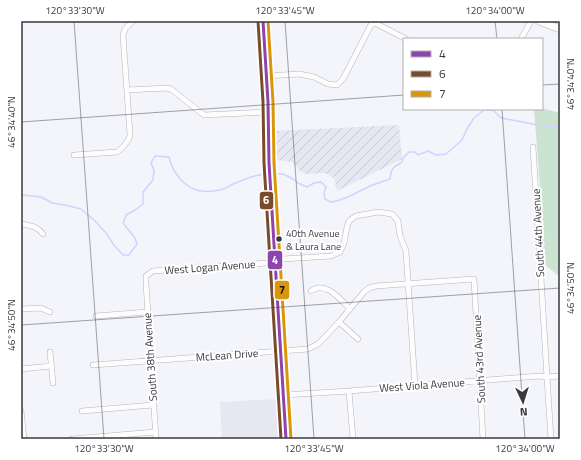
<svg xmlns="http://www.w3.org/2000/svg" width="581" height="460" font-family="'Titillium Web',sans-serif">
  <defs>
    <pattern id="industrial-furrows" width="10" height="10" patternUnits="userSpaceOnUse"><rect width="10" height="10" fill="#e7e7f4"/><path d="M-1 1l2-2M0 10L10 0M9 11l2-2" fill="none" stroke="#c7c7d2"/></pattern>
  </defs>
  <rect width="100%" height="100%" fill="#f4f4fb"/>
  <!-- built -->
  <path fill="#e7e7f4" d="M277,399L279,439H222L220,402Z"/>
  <!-- industrial -->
  <path fill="url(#industrial-furrows)" d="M399,125L402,159L337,191L334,178L325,173L306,174L300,171L292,162L277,160L274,131Z"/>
  <!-- park -->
  <path fill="#cbe4d2" d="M542,108L560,113V277L544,264L540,187L534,109Z"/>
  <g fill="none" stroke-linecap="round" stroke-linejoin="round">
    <!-- stream -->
    <path stroke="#d2d2fc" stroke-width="1.5" d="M273,174H283L293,179L298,183L307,187L314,183L321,182L326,187L324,193L325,199L331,202L337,201L348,197L370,186L390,179C391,170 392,167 401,163L404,157L409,152H415L418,155L428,151L436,155L446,154L462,140L467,129L474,118L484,110H493L501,118L543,126L560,127
      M21,194L23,195L41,197L52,203L65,205L81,209L95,221L107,234L113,244L123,255H129L137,244L135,238L123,223L126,215L135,210L143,204V192L153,180L154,170L151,163L155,156L169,157C172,171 185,190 202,191C207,192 215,191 220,190C226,189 232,184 238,182C247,178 258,174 268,174"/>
    <!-- street casing -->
    <g stroke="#b5b5ba" stroke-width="6">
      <path id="street" d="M371,21L406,39
        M521,39L531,21
        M266,76L299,74L314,77L328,84L337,85L343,79L373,21
        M127,90L167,88L171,89L204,115L268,112
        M533,147L547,377L551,439
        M74,155L117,152L123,147L129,139L130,135L123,35L125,29L133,21
        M21,224C31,226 37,226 43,234
        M311,291C325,280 340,299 350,309
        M21,309L41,308L50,312
        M96,316L147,312
        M339,322L358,339
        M50,352L53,383
        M93,365L308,349L318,344L323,339L339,322L364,292L369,288L376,286L474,279L483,439
        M21,369L51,366
        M349,391L353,439
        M284,395L349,391L539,376L547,377L560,376
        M21,411L24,439
        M82,411L153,405
        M72,439L155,432
        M156,439L146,283V276L153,271L267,263L283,259L331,256L340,252L344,243L347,227L349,221L356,216L378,212L392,214L398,221L400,236L406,251L415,385"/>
    </g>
    <!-- secondary casing -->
    <g stroke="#b5b5ba" stroke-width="8">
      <path id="secondary" d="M539,21L560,29"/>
    </g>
    <!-- primary casing -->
    <g stroke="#b5b5ba" stroke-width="9">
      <path id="primary" d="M263,21L268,102L269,163L286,439"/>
    </g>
    <!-- street -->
    <use href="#street" stroke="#fdfdfe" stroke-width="5"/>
    <!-- secondary -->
    <use href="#secondary" stroke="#fdfdfe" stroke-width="7"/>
    <!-- primary -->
    <use href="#primary" stroke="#fdfdfe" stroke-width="8"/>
    <!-- bus-1 casing -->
    <g stroke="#fff" stroke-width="6">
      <path id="bus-1" d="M263,21L268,102L269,163L286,439"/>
    </g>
    <!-- bus-2 casing -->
    <g stroke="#fff" stroke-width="6">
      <path id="bus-2" d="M258,21L263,102L264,163L281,439"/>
    </g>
    <!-- bus-3 casing -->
    <g stroke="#fff" stroke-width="6">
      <path id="bus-3" d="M268,21L273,102L274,163L291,439"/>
    </g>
    <!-- bus-1 -->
    <use href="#bus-1" stroke="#8e44ad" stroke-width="3"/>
    <!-- bus-2 -->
    <use href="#bus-2" stroke="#7a4b2a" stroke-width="3"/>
    <!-- bus-3 -->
    <use href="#bus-3" stroke="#da9609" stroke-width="3"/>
  </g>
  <!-- ticks -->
  <path fill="none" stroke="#38383e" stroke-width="1" stroke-opacity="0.45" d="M74,21L104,439M285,21L314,439M495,21L497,39M542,85L560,84M502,109L525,439M21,122L404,95M21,325L560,288"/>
  <!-- markers -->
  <circle fill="#38383e" stroke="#fff" stroke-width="1.5" cx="279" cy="239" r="3.5"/>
  <g text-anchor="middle" stroke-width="4" stroke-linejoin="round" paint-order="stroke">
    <!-- bus labels -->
    <g font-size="10" fill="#38383e" stroke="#fff" text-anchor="start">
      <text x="286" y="237">40th Avenue<tspan x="286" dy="13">&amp; Laura Lane</tspan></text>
    </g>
    <!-- street labels -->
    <g font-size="11" fill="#38383e" stroke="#fff">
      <text transform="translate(538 233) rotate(-93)" y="4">South 44th Avenue</text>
      <text transform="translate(210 267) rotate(-4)" y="4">West Logan Avenue</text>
      <text transform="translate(227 355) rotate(-4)" y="4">McLean Drive</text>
      <text transform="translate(150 357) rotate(-94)" y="4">South 38th Avenue</text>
      <text transform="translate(479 359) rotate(-93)" y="4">South 43rd Avenue</text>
      <text transform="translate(422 385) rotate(-4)" y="4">West Viola Avenue</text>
    </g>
  </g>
  <g stroke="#fff" stroke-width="1.5">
    <rect x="259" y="191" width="15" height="19" rx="4" fill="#7a4b2a"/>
    <rect x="267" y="250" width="16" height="20" rx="4" fill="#8e44ad"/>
    <rect x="274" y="280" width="16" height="20" rx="4" fill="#da9609"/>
  </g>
  <g font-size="11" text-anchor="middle" font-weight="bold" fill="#fff">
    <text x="266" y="204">6</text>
    <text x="275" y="264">4</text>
  </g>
  <g font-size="11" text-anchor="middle" font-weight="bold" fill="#111">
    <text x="282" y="294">7</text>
  </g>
  <!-- border -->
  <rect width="581" height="460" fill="none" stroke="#ffffff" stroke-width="44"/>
  <!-- legend -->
  <rect x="403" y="38" width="140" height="72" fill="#ffffff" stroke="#afafb2"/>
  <rect x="411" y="51" width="20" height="6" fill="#8e44ad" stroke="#afafb2"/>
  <text x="439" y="58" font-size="12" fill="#38383e">4</text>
  <rect x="411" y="71" width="20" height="6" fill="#7a4b2a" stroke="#afafb2"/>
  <text x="439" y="78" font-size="12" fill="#38383e">6</text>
  <rect x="411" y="91" width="20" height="6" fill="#da9609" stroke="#afafb2"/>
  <text x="439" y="98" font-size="12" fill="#38383e">7</text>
  <!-- north arrow -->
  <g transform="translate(523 402) rotate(176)" stroke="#ffffff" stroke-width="3" paint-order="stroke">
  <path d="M0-3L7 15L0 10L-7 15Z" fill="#38383e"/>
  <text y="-6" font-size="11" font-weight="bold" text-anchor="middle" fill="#38383e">N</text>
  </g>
  <rect x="22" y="22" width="537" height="416" fill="none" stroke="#38383e" stroke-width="1.5"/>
  <g font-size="10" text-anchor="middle" fill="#38383e">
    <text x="75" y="14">120°33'30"W</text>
    <text x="285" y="14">120°33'45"W</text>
    <text x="495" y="14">120°34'00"W</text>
    <text transform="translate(570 84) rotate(-90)" y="4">46°34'40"N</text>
    <text transform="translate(11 122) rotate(-90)" y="4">46°34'40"N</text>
    <text transform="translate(570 288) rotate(-90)" y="4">46°34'50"N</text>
    <text transform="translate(11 325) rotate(-90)" y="4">46°34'50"N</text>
    <text x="104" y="452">120°33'30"W</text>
    <text x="314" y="452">120°33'45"W</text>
    <text x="525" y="452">120°34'00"W</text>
  </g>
</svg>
